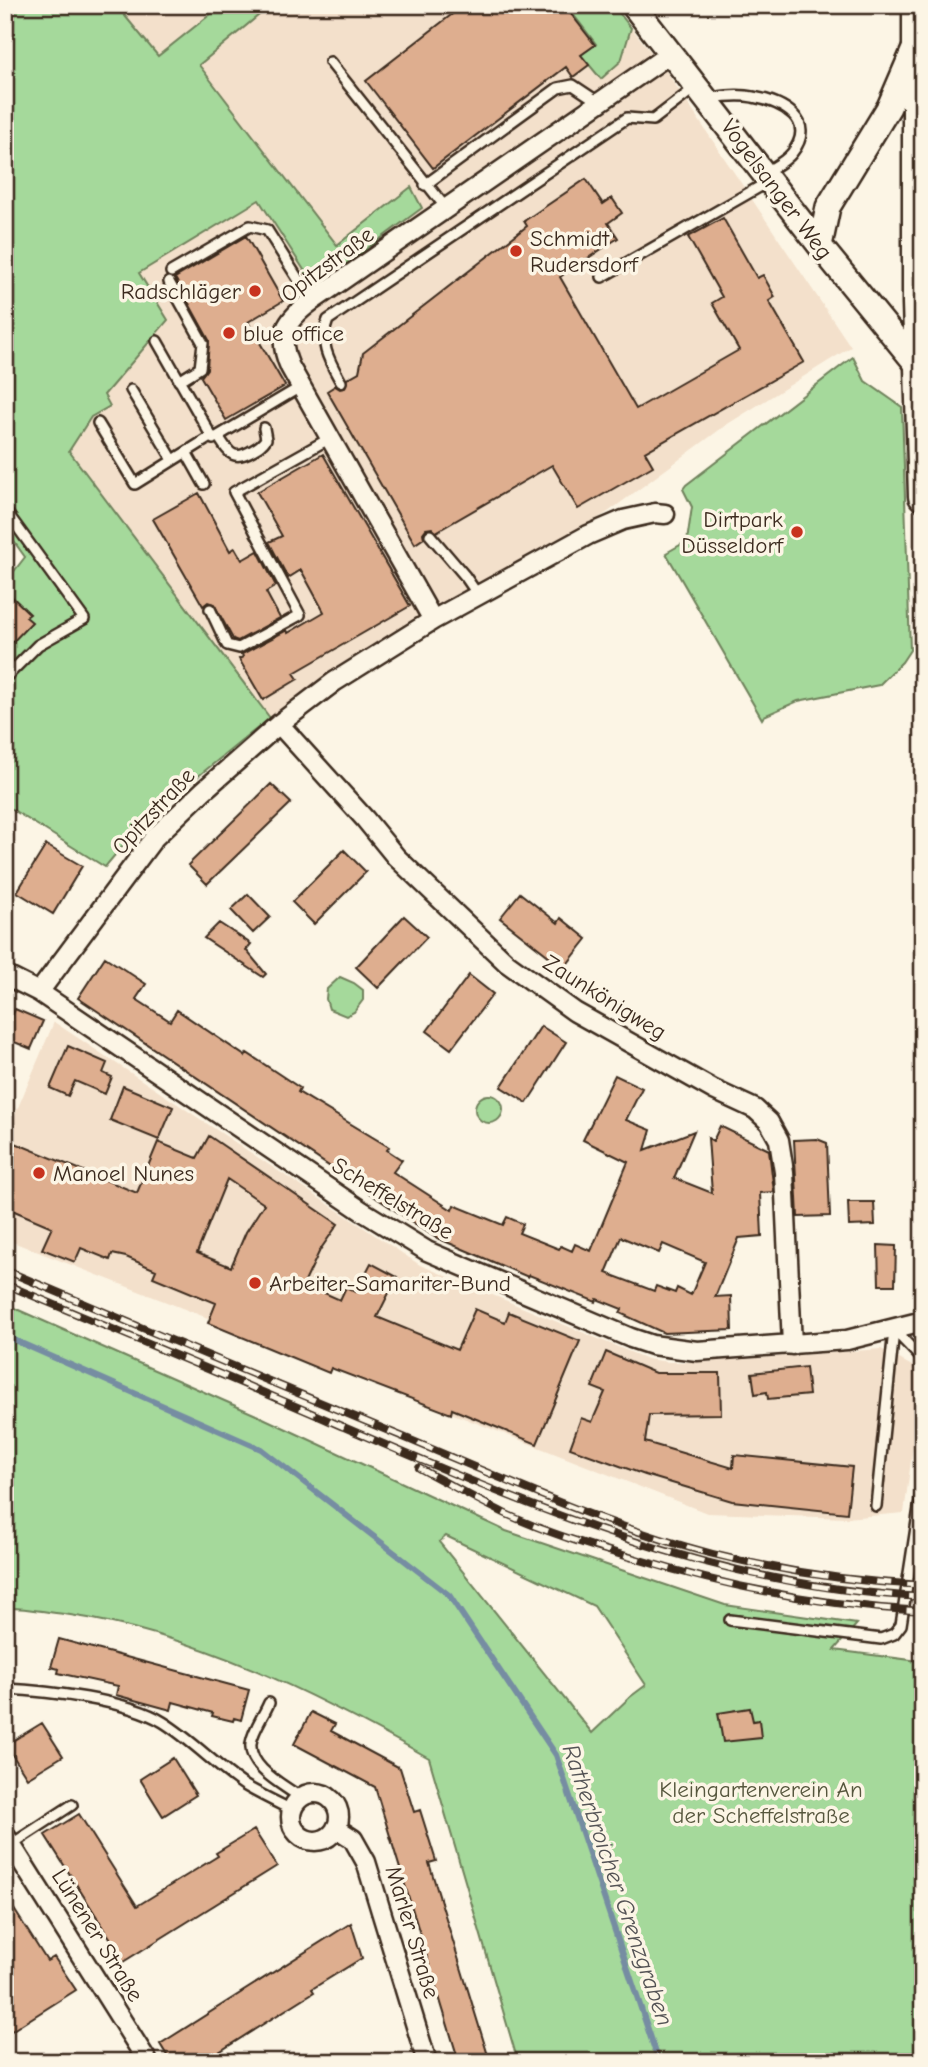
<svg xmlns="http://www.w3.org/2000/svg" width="928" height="2067" font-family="'Comic Neue',sans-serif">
  <rect width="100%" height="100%" fill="#fcf5e5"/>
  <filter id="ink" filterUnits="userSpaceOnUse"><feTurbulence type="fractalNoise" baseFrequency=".0143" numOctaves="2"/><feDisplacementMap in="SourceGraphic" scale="14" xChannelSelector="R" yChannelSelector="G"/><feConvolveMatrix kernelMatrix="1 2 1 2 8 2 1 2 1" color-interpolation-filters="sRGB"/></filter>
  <g filter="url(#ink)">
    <!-- built -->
    <path fill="#f3e0cb" d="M116,5H613L666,71L851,347L726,425L608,512L279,724L270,718L69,450L91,417L110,406L104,395L168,321L138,273L158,56Z
      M54,1022L420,1265L647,1359L669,1362H701L881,1349L923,1372L904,1513L846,1518L707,1513L5,1239V1113L14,1117Z"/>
    <!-- green -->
    <path fill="#a5d99b" stroke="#70825c" stroke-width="2" fill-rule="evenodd" d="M5,5H116L158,56L222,5H271L199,65L337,245L411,187L422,208L315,287L259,200L139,273L168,320L104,395L110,406L91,417L69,451L270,718L144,820L105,867L5,805V583L25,557L5,529Z
      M566,5H613L631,28L621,61L601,79L581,55L596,44Z
      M853,357L865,381L902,407L910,650L902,662L879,685L798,701L764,716L762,719L666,553L687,541L692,507L683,489L686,485Z
      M340,977L354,983L363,990V1000L354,1012L346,1016L329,1009L326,999L327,989Z
      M475 1109a14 14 0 1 1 28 0a14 14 0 1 1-28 0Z
      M5,1304L263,1418L506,1531L725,1605L857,1624L834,1650L918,1661L923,1825V2062H518L429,1758C315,1694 195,1633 64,1614C44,1612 25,1607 5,1608ZM446,1536L594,1606L646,1685L630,1697L592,1733L439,1542Z"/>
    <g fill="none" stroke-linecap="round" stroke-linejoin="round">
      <!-- stream -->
      <path stroke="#768da2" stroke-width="6" d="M5,1336L261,1449L449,1595L556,1755L659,2062"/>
    </g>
    <!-- building -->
    <path fill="#deae8f" stroke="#3b2a1e" stroke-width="2" fill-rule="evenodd" d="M464,5H564L595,45L581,55L589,65L573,77L566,67L433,168L366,81Z
      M586,179L603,204L612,198L622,213L608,223L618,238L560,277L636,409L739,350L712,303L722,297L688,237L723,218L757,278L763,275L775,297L769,301L804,362L645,452L653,466L578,509L552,465L436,532L432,528L426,529L423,533L424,538L415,544L327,391L335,386L340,389L345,388L347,379L359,372L363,353L527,226L524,221Z
      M246,236L283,301L248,322L285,386L226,420L201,377L207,369L209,340L175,278Z
      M323,454L410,606L294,673L298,679L263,700L239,659L243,657L242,654L287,630L288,633L324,612L301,570L288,578L269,542L282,536L257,492Z
      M199,493L230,551L235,548L242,560L258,551L276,586L266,592L280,618L238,641L233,639L214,604L208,602L203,606L153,519Z
      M5,590L30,614L26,617L32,622L5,650Z
      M271,784L291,803L207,884L188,865Z
      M46,845L82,866L53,914L17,892Z
      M344,850L366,872L314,924L292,902Z
      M520,893L558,923L561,918L587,939L564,968L500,918Z
      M248,894L270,917L253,933L231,910Z
      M404,916L427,937L378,988L356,967Z
      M219,923L251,944L246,950L266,974L263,977L204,938Z
      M105,957L146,984L136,999L170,1021L177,1010L245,1056L247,1053L300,1088L298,1092L389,1147L387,1150L402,1160L393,1172L452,1210L454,1205L503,1225L507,1217L523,1224L519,1233L559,1249L561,1246L572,1251L575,1244L591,1251L628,1162L583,1140L615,1075L642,1088L626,1120L651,1130L645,1150L694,1131L674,1178L712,1193L708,1138L713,1141L720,1126L769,1150L774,1192L760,1193L762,1236L739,1238L715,1297L731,1296L732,1330L664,1333L620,1313L622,1309L597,1299L596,1302L529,1275L528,1277L435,1237L78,998ZM621,1237L659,1253L663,1244L705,1262L691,1295L677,1288L675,1293L656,1286L654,1291L606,1273Z
      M469,975L493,994L451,1049L427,1031Z
      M15,1009L43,1021L31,1049L5,1038V1032Z
      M541,1026L566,1042L527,1103L501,1087Z
      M68,1046L107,1063L103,1073L112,1077L105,1094L75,1081L68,1096L50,1088Z
      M123,1086L173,1107L159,1140L110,1120Z
      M209,1136L338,1224L320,1250L304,1284L340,1300L346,1287L356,1292L371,1263L397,1277L377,1317L457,1350L475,1309L505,1322L509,1312L580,1341L537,1444L452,1409L451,1414L331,1368L329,1373L208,1323L216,1303L153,1277L156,1270L126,1257L112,1254L110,1260L81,1248L75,1262L42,1249L52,1227L5,1207V1162L13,1142L137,1193L158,1142L197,1158ZM227,1179L264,1204L246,1232L231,1267L197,1253Z
      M817,1139L827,1143L830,1216L798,1217L794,1140Z
      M848,1202H874L875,1225L849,1226Z
      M878,1245L896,1246L895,1285H879Z
      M606,1352L655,1373H720L721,1414L649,1415L645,1442L733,1468L734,1455L852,1467L847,1513L732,1501L645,1475L570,1448L581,1418L592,1422L605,1392L592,1387Z
      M806,1367L809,1395L768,1399L767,1392L755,1394L752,1373Z
      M59,1639L249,1690L241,1720L234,1718L233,1721L212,1716L213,1713L173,1702L171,1710L116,1695L118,1686L58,1673L59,1669L51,1667Z
      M750,1708L753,1721L759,1720L761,1738L723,1742L718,1713Z
      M311,1712L335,1724L331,1731L400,1768L414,1812L420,1810L436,1861L429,1863L490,2062H459L375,1787L294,1744Z
      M42,1723L63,1756L27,1778L6,1745Z
      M173,1758L196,1795L163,1816L140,1779Z
      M79,1814L137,1906L218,1856L216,1853L254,1830L277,1866L115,1967L102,1947L112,1941L45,1835Z
      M5,1895L47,1961L54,1957L76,1990L5,2035V1988L14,1982L5,1968Z
      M351,1923L362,1958L312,1989L314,1992L203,2062H171L160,2044Z"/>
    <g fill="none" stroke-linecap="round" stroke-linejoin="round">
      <!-- service casing -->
      <g stroke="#3b2a1e" stroke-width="14">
        <path id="service" d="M190,5H191
          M330,62L446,208
          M710,98C724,96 739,94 753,97C782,102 818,120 792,153C786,161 774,167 766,172
          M425,185L558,88L573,85L600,103
          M171,272L250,226L267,230L312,301
          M602,277L768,182
          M169,282L203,343L200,368L179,381
          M157,341L213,439L302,386
          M341,382C330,362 318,343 328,320L627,118L653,120L696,87
          M131,390L173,460
          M98,423L135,484L212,436
          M218,436C229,453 233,462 253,450C259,447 262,445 266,439L264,428
          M186,452L204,484
          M5,510L84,619L38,645L5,678
          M430,535L465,576L478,595
          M210,609L227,645L239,648L300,615L234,492L332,437
          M894,1330L923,1360
          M876,1506L894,1330
          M730,1620L881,1639L894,1634L901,1625L923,1482
          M5,1689C47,1691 128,1700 163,1722C192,1740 216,1766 244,1785C259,1794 276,1802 292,1810
          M269,1703C264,1715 253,1730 251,1743C248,1768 284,1785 301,1798
          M12,1844L72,1805"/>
      </g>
      <!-- minor casing -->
      <g stroke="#3b2a1e" stroke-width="23">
        <path id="minor" d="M433,620L290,367C276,335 286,320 312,301L671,53
          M279,724L365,819L396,857L507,963L575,1012L714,1090L755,1109L769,1122L779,1140L784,1172L792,1345
          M5,975L39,992L362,1211L427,1251L631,1338L652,1345L697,1351L847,1340L923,1321
          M39,992L154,838L203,791L279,724L334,682L433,620L588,535L623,520L655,513L665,514
          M291 1817a24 24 0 1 1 48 0a24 24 0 1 1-48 0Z
          M336,1828L353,1839L366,1862L427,2062
          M5,1835L148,2062"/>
      </g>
      <!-- tertiary casing -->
      <g stroke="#3b2a1e" stroke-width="28">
        <path id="tertiary" d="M633,5L820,246L923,372
          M820,246L828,207L889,107L914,49"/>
      </g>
      <!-- primary casing -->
      <g stroke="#3b2a1e" stroke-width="33">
        <path id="primary" d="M917,5V303L923,496"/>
      </g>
      <!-- service -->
      <use href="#service" stroke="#fcf5e5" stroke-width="9"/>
      <!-- minor -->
      <use href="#minor" stroke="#fcf5e5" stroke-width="18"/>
      <!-- tertiary -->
      <use href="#tertiary" stroke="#fcf5e5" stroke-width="23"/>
      <!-- primary -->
      <use href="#primary" stroke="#fcf5e5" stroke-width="28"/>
      <!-- rail casing -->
      <g stroke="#3b2a1e" stroke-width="8">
        <path id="rail" d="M5,1270C135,1325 266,1380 396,1434C500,1477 604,1526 713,1554C781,1571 853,1582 923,1585
          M5,1284C114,1330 224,1375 332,1422C523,1504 712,1587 923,1597
          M419,1468C447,1483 475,1499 504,1513C547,1533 594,1547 640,1560C732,1588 826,1606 923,1611"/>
      </g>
      <!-- rail -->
      <use href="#rail" stroke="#fcf5e5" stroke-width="5" stroke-dasharray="16" stroke-linecap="butt"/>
    </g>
  </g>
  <!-- markers -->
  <g fill="#c8321e" stroke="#fcf5e5" stroke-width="2.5">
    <circle cx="516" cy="251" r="7"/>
    <circle cx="255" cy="291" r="7"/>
    <circle cx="229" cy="333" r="7"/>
    <circle cx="797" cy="532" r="7"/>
    <circle cx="39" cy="1173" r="7"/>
    <circle cx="255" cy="1283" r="7"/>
  </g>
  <g text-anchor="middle" stroke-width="7" stroke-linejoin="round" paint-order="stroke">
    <!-- street labels -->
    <g font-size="23" fill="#3b2a1e" stroke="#fcf5e5">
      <text transform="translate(777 189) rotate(53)" y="8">Vogelsanger Weg</text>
      <text transform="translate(327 264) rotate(-37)" y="8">Opitzstraße</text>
      <text transform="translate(153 811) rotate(-47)" y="8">Opitzstraße</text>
      <text transform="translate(605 997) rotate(32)" y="8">Zaunkönigweg</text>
      <text transform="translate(393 1198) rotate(31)" y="8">Scheffelstraße</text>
      <text transform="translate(413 1932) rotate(73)" y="8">Marler Straße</text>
      <text transform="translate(98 1935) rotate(58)" y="8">Lünener Straße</text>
    </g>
    <!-- poi labels -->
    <g font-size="23" fill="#3b2a1e" stroke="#fcf5e5" text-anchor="start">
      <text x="530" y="246">Schmidt<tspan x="530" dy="26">Rudersdorf</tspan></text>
      <text x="241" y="299" text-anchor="end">Radschläger</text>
      <text x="243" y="341">blue office</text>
      <text x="783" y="527" text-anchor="end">Dirtpark<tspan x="783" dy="26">Düsseldorf</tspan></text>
      <text x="53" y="1181">Manoel Nunes</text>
      <text x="269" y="1291">Arbeiter-Samariter-Bund</text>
    </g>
    <!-- park labels -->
    <g font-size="23" fill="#56563d" stroke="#fcf5e5">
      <text x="761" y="1797">Kleingartenverein An<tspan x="761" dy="26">der Scheffelstraße</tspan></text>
    </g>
    <!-- water labels -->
    <g font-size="24" font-style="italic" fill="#545355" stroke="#fcf5e5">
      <text transform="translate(618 1885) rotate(71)" y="8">Ratherbroicher Grenzgraben</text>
    </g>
  </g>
  <!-- margin -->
  <rect width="928" height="2067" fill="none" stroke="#fcf5e5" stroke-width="28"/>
  <rect x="14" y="14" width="900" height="2039" fill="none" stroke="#3b2a1e" stroke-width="2.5" filter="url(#ink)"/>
</svg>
